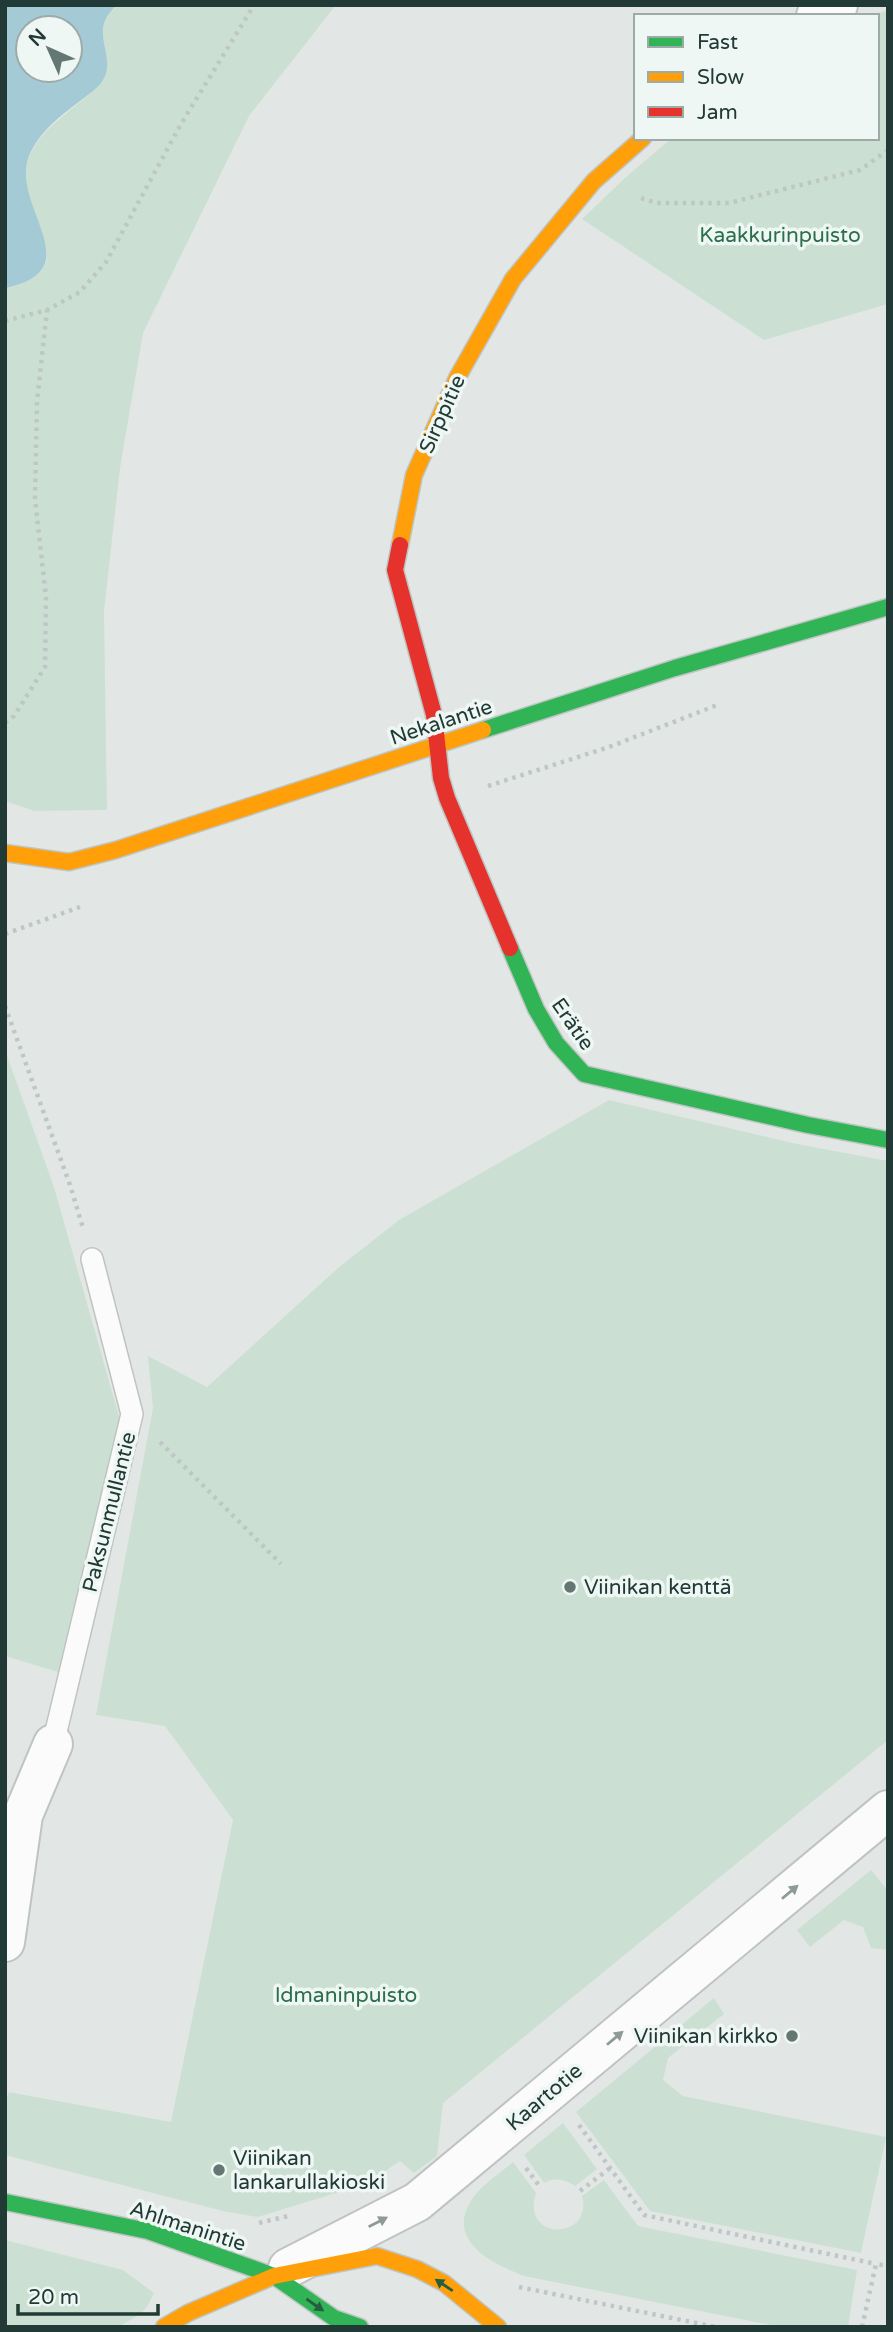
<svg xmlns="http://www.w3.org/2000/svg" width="893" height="2332" font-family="'Varela Round',sans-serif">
  <rect width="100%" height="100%" fill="#e2e7e5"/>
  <!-- green -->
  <path fill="#cbe0d3" d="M117,5H336L249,116L143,333L120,468L104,611L107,810L34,811L5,801V288C92,270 15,212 26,167C38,117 102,102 107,64C108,60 105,53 104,48C100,32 104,16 117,5Z
    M888,10V304L764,340L582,219L626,177L672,138H877V16H871Z
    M5,1050L54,1187L120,1420L58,1672L5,1656Z
    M609,1100L797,1144L888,1161V1740L443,2103L437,2156L414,2173L400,2161L368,2183L258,2217L223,2211L5,2155V2103L9,2092L171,2122L233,1820L165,1726L96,1715L153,1408L148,1356L207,1387L338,1268L399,1220Z
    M871,1870L888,1891V1950L871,1948L863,1927L844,1920L810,1947L797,1930Z
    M714,1998L724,2014L668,2058L663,2080L683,2096L886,2137L861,2253L650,2211L576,2112Z
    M563,2123L597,2169L575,2186C565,2179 555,2177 544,2183L524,2155Z
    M513,2162L536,2193C520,2242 594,2240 582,2196L604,2180L638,2226L857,2270L848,2327H781L524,2276C495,2265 448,2243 469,2204C478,2187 499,2174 513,2162Z
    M5,2240L123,2270L154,2293L147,2307L139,2315L118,2327H5Z"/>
  <!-- water -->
  <path fill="#a3cad5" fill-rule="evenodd" d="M5,5H117C86,32 118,55 103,80C99,87 90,93 84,98C63,114 40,130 29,156C9,206 94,270 5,288ZM28,28H70V70H28Z"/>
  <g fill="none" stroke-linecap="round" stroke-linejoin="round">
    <!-- lane casing -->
    <g stroke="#bfc4c2" stroke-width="24">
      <path id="lane" d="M53,1744L132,1414L92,1259"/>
    </g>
    <!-- street casing -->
    <g stroke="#bfc4c2" stroke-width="42">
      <path id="street" d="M816,16L838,5
        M5,1942L23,1815L53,1744
        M288,2268L417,2202L888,1810"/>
    </g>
    <!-- fast casing -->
    <g stroke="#bec5c3" stroke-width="19">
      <path id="fast" d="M483,730L675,668L888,607
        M510,948L536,1009L556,1043L584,1074L808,1125L888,1140
        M5,2202L148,2231L274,2276L334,2318L360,2327"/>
    </g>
    <!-- slow casing -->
    <g stroke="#bec5c3" stroke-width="19">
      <path id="slow" d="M400,545L414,475L457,378L513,279L594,181L643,138
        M5,853L69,862L116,850L483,730
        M164,2327L188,2313L274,2276L377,2256L417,2269L444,2283L498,2327"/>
    </g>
    <!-- jam casing -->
    <g stroke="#bec5c3" stroke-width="19">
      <path id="jam" d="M400,545L395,570L434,715L441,778L447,798L510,948"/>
    </g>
    <!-- path -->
    <path stroke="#bfc7c6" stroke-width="4.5" stroke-dasharray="3.5 5" stroke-linecap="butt" d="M641,198L657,203H729L860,170L888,150
      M5,321L47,310L80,292L106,262L181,124L254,5
      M5,723L14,716L45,667L46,597L35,499L37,402L47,310
      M488,786L609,747L720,704
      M5,934L80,907
      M5,1006L70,1185L83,1228
      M160,1442L281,1564
      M579,2125L644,2215L876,2264
      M526,2168L540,2187
      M580,2191L610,2168
      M259,2223L288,2216
      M519,2287L716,2327
      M862,2327L876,2264L888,2266"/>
    <!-- lane -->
    <use href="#lane" stroke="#fbfbfb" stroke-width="21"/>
    <!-- street -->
    <use href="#street" stroke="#fbfbfb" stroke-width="38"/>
    <!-- fast -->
    <use href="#fast" stroke="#30b455" stroke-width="16"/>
    <!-- slow -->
    <use href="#slow" stroke="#ff9f0a" stroke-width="16"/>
    <!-- jam -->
    <use href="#jam" stroke="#e5322d" stroke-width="16"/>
  </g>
  <!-- one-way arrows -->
  <defs><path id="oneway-solid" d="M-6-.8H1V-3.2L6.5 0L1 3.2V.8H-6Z" transform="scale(1.75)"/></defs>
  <g fill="#8e9a98">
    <use href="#oneway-solid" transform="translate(790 1892) rotate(-40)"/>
    <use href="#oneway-solid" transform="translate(615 2038) rotate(-40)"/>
    <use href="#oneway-solid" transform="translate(378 2222) rotate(-27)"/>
  </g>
  <g fill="#265f3f">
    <use href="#oneway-solid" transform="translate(444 2285) rotate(-146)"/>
    <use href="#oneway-solid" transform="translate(315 2305) rotate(35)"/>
  </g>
  <!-- markers -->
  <g fill="#657773" stroke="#eff7f4" stroke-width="2.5">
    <circle cx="570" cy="1587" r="7"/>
    <circle cx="792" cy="2036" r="7"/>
    <circle cx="219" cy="2170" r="7"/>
  </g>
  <g text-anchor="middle" stroke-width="7" stroke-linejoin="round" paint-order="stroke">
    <!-- park labels -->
    <g font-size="21" fill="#2c6f4c" stroke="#eff7f4">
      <text x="780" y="242">Kaakkurinpuisto</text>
      <text x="346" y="2002">Idmaninpuisto</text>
    </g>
    <!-- street labels -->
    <g font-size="21" fill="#213a35" stroke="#eff7f4">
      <text transform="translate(442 414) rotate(-66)" y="7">Sirppitie</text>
      <text transform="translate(441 722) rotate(-18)" y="7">Nekalantie</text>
      <text transform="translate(573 1024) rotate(55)" y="7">Erätie</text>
      <text transform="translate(109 1512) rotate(-76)" y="7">Paksunmullantie</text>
      <text transform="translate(544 2097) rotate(-40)" y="7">Kaartotie</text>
      <text transform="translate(188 2226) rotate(18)" y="7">Ahlmanintie</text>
    </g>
    <!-- poi labels -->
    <g font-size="21" fill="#213a35" stroke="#eff7f4" text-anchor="start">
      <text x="584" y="1594">Viinikan kenttä</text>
      <text x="778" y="2043" text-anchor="end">Viinikan kirkko</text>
      <text x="233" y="2165">Viinikan<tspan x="233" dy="24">lankarullakioski</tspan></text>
    </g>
  </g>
  <!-- border -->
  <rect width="893" height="2332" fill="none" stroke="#213a35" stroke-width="14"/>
  <!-- legend -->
  <rect x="634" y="14" width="245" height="126" fill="#eff7f4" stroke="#9daba8" stroke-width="2"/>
  <rect x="648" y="37" width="35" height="10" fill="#30b455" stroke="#9daba8" stroke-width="2"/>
  <text x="697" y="49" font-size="21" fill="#213a35">Fast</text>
  <rect x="648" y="72" width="35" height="10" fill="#ff9f0a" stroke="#9daba8" stroke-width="2"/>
  <text x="697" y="84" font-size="21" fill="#213a35">Slow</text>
  <rect x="648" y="107" width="35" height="10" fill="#e5322d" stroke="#9daba8" stroke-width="2"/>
  <text x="697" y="119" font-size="21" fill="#213a35">Jam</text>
  <!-- north arrow -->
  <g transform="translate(49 49) rotate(315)"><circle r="33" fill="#eff7f4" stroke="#9daba8" stroke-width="2"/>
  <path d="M0-5L12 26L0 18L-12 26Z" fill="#657773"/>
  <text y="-10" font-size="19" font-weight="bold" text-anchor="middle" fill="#213a35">N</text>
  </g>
  <!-- scale -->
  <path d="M18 2304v10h140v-10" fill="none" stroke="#213a35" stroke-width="3.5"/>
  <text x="28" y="2304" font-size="21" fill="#213a35" stroke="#eff7f4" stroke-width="5" paint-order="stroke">20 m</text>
</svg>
